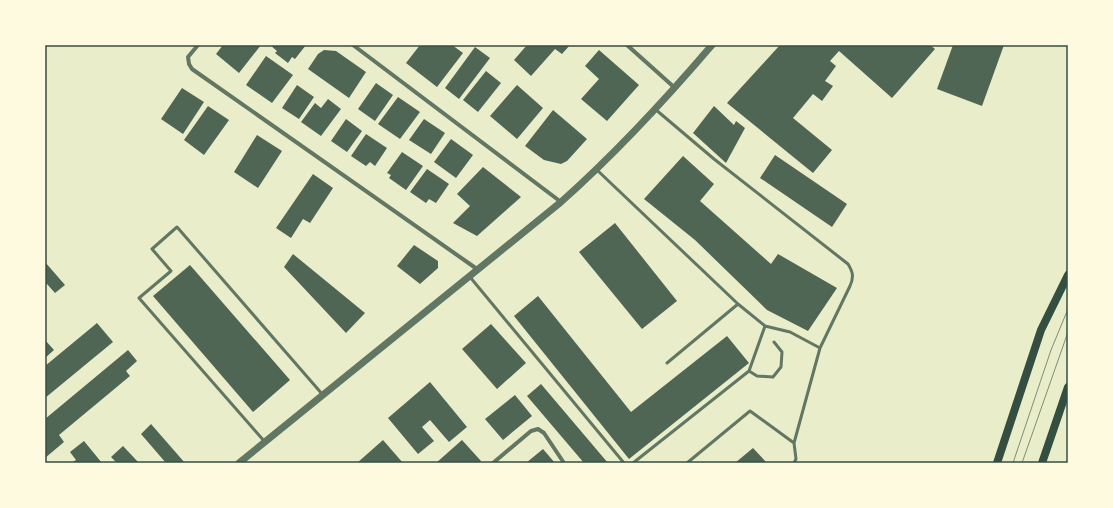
<svg xmlns="http://www.w3.org/2000/svg" width="1113" height="508" font-family="Cabin,sans-serif">
  <rect width="100%" height="100%" fill="#e9edc9"/>
  <!-- building -->
  <path fill="#4f6655" d="M223,45H261L239,73L216,54Z
    M270,45H306L295,59L292,57L288,63L275,53L277,51Z
    M420,45H452L463,53L437,87L406,63Z
    M527,45H570L562,54L555,49L531,76L514,60Z
    M780,45H930L935,49L892,98L839,51L830,61L836,66L825,81L833,86L822,101L813,94L793,118L832,150L813,173L727,103Z
    M953,45H1004L982,106L937,89Z
    M475,47L490,58L459,99L445,88Z
    M324,50L336,51L366,72L349,98L308,69L318,54Z
    M599,50L639,85L607,121L581,99L599,79L585,66Z
    M266,56L293,75L272,103L246,85Z
    M486,71L501,83L478,112L463,100Z
    M376,83L393,95L375,121L358,109Z
    M297,85L314,97L299,119L282,108Z
    M517,85L543,108L517,139L490,116Z
    M182,88L204,102L183,134L161,119Z
    M398,97L420,112L400,139L378,124Z
    M328,99L341,109L321,136L301,122L315,103L321,108Z
    M208,106L229,120L204,155L184,140Z
    M714,106L734,125L736,121L745,128L726,163L693,133Z
    M553,110L587,139L567,161L561,164L544,160L525,146Z
    M346,119L362,131L347,152L331,141Z
    M424,119L445,133L431,154L409,140Z
    M366,134L387,148L375,166L370,162L366,166L351,156Z
    M257,135L282,151L258,188L234,172Z
    M451,139L473,155L456,178L434,162Z
    M402,152L423,166L406,190L389,178L391,175L387,173Z
    M775,155L847,204L832,227L760,178Z
    M683,156L714,184L700,201L771,264L778,254L837,288L808,331L767,310L695,240L644,199Z
    M483,167L521,197L477,236L453,223L470,206L457,194Z
    M427,169L449,184L436,203L429,199L426,203L410,192Z
    M313,174L333,188L310,223L303,219L291,238L276,228Z
    M615,223L677,301L642,329L579,252Z
    M414,245L438,261V268L420,284L397,266Z
    M293,254L365,313L346,333L284,267Z
    M45,262L65,285L55,293L47,284L45,285Z
    M190,265L290,380L253,412L153,296Z
    M538,296L631,412L727,336L749,363L629,459L514,316Z
    M97,323L113,342L45,398V366Z
    M491,324L526,363L497,389L462,349Z
    M45,340L54,350L45,358Z
    M128,350L137,361L126,371L130,376L59,435L64,442L45,458V419Z
    M430,382L467,427L449,442L430,420L422,427L434,441L418,454L388,418Z
    M541,384L608,463H584L527,396Z
    M515,395L532,416L503,440L485,419Z
    M151,424L185,463H166L141,434Z
    M383,440L403,463H357Z
    M462,440L481,461L480,463H436Z
    M84,441L102,463H71L76,460L70,452Z
    M123,446L139,463H117L111,457Z
    M753,448L767,463H735Z
    M543,449L555,463H526Z"/>
  <g fill="none" stroke-linecap="round" stroke-linejoin="round">
    <!-- service -->
    <path stroke="#617663" stroke-width="3" d="M655,109L714,159L848,264C853,272 854,277 850,286L820,348L794,443L796,459L794,463
      M597,170L738,304L765,326L790,332L820,348
      M470,277L624,463
      M667,363L738,304
      M749,371L757,376L773,377L781,367L782,352L774,342
      M265,442L139,298L171,271L152,249L177,227L323,395
      M633,463L749,371L765,326
      M687,463L750,411L794,443"/>
    <!-- minor -->
    <path stroke="#617663" stroke-width="4" d="M198,45L188,57L189,64L192,69L477,269
      M353,45L561,202
      M627,45L675,88
      M493,463L531,431L538,429L544,433L564,463"/>
    <!-- tertiary -->
    <path stroke="#617663" stroke-width="7" d="M239,463L561,202C615,154 665,100 712,45"/>
    <!-- secondary -->
    <path stroke="#344e41" stroke-width="8" d="M997,463L1041,330L1068,275
      M1042,463L1068,387"/>
    <!-- tram -->
    <path stroke="#7c8e77" stroke-width="1" d="M1013,463L1051,350L1068,309
      M1022,463L1068,332"/>
  </g>
  <!-- border -->
  <rect width="1113" height="508" fill="none" stroke="#fefae0" stroke-width="92"/>
  <rect x="46" y="46" width="1021" height="416" fill="none" stroke="#344e41" stroke-width="1.5"/>
</svg>
